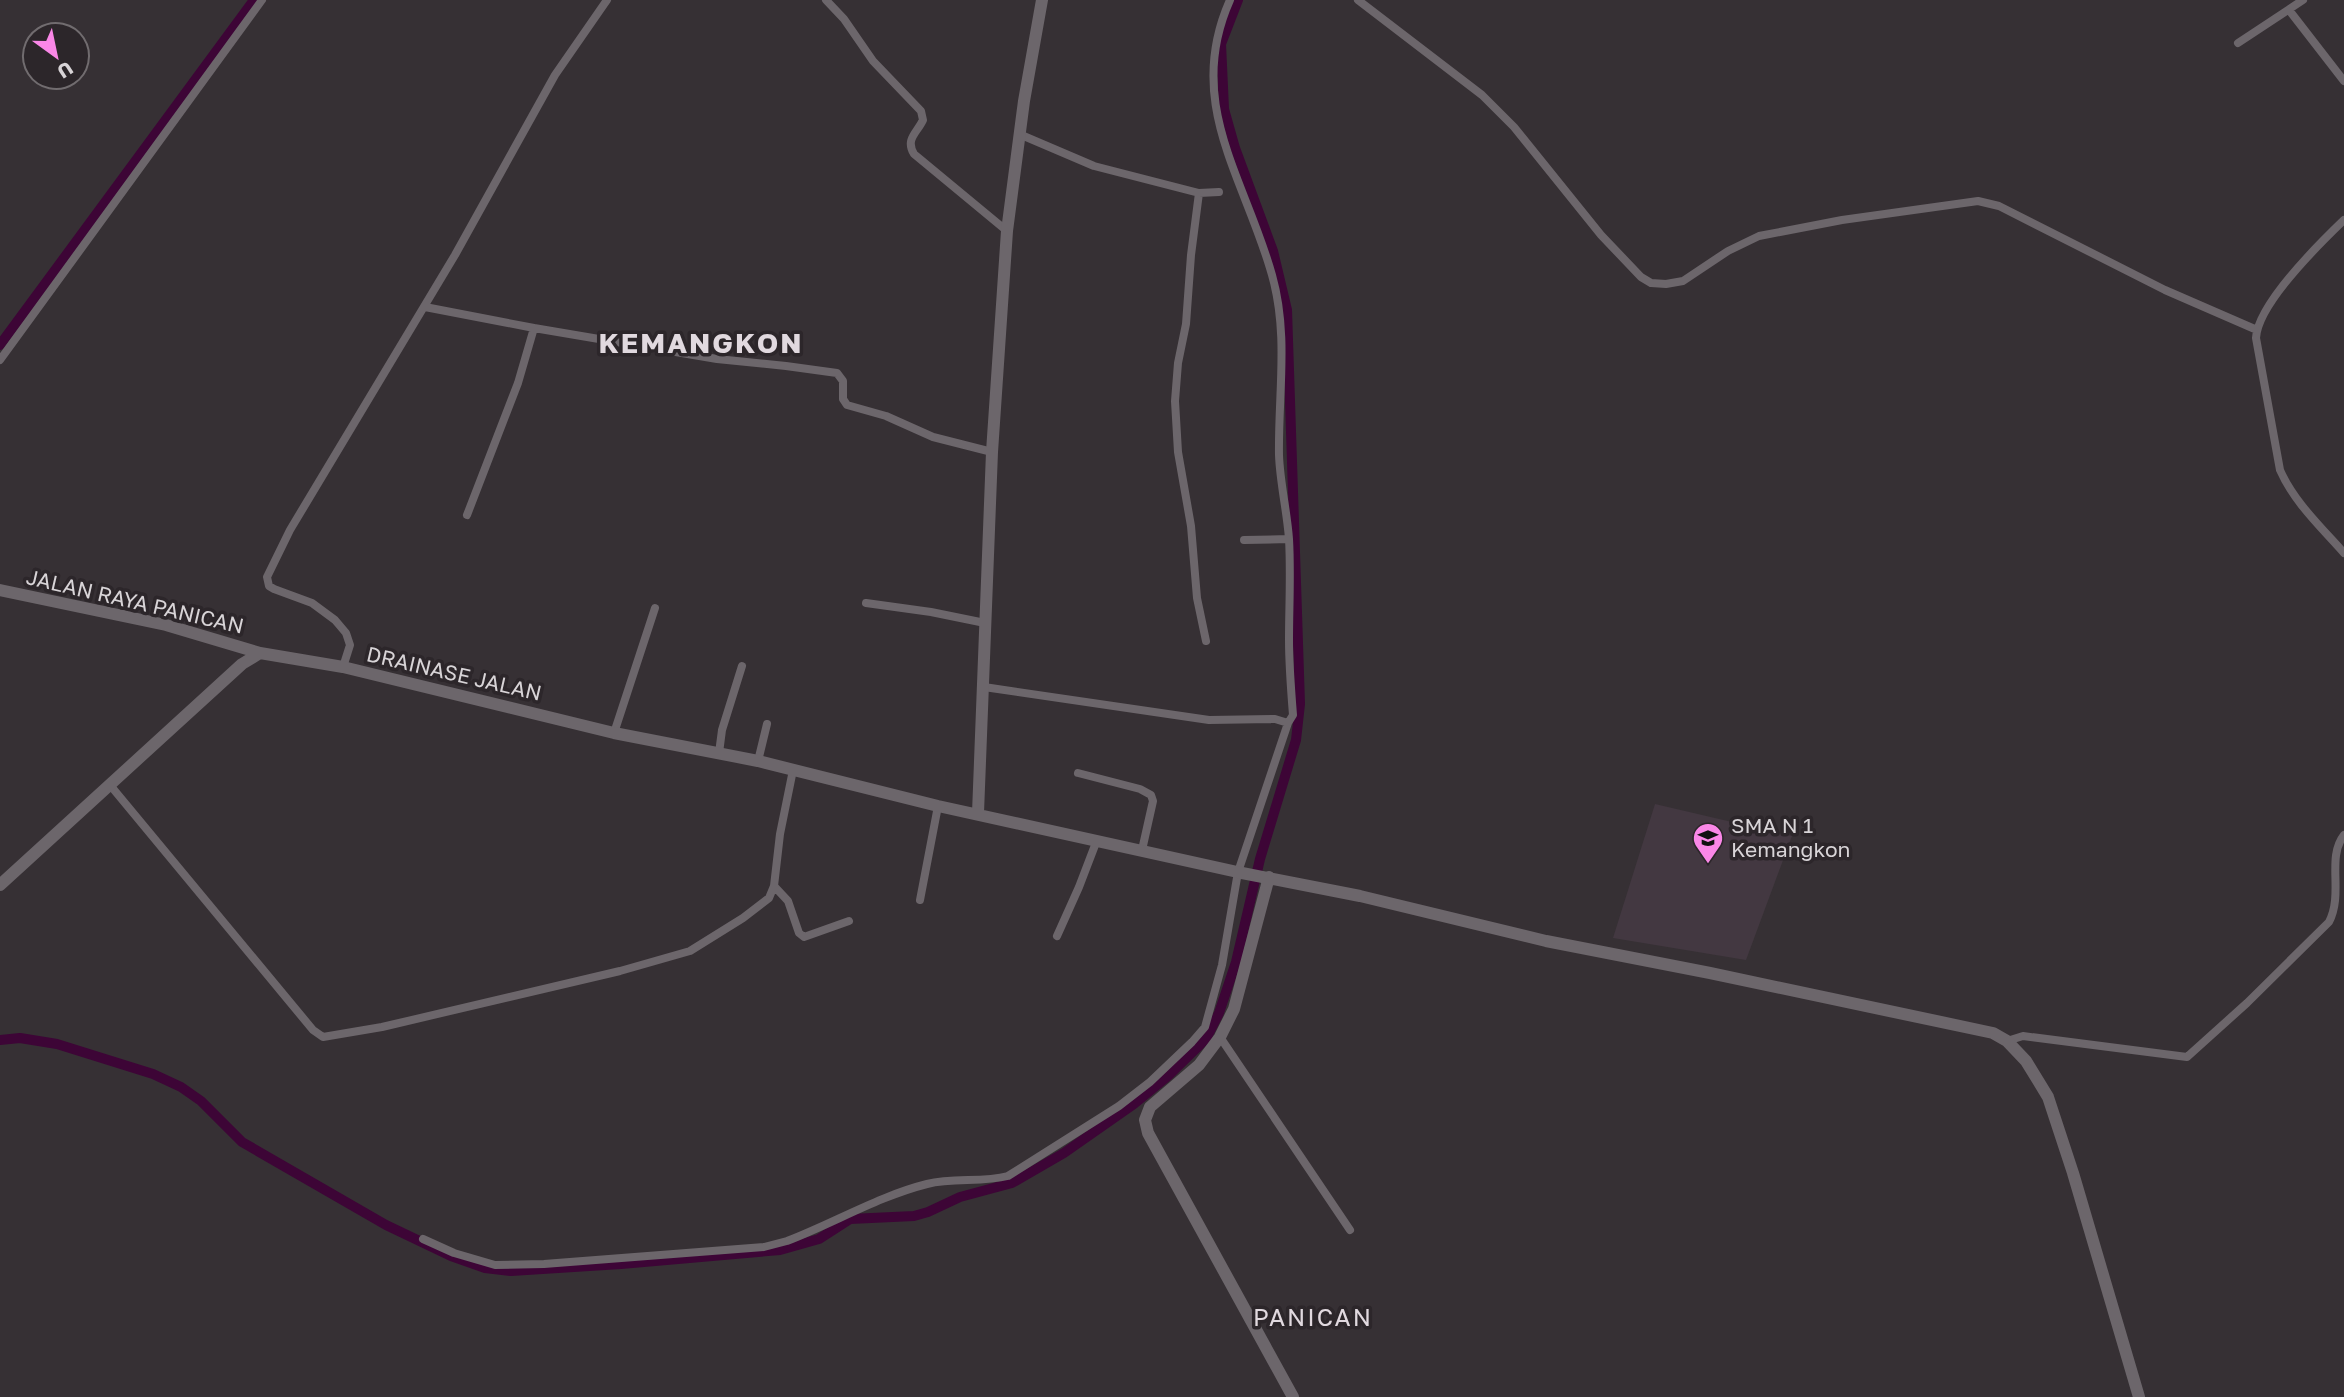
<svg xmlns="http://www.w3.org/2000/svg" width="2344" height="1397" font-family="'Golos Text',sans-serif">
  <rect width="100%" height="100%" fill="#363034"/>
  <!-- built -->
  <path fill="#433841" d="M1655,804L1792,836L1746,960L1613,938Z"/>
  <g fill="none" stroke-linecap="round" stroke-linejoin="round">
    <!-- canal -->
    <path stroke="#3d0536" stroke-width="10" d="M0,345L254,0
      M0,1040L20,1038L57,1044L153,1074L181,1087L201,1101L242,1142L386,1225L451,1256L485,1268L511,1271L621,1264L780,1250L819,1239L850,1219L914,1216L928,1212L960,1197L1012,1183L1064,1153L1134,1104L1168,1076L1206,1039L1219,1013L1236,962L1260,859L1296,740L1300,704L1287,310L1273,251L1235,148L1224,109L1221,44L1238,0"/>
    <!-- street -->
    <path stroke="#6c666b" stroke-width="8" d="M826,0L844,19L873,61L921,111L923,120C917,133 905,139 914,154L1007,231
      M1230,0C1184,103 1245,178 1272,275C1289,335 1278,394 1279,455C1280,483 1287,511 1289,539C1291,573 1289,607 1289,640C1289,665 1291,690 1293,715L1288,723
      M1358,0L1482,95L1514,127L1601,235L1641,277L1651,283L1666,284L1683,281L1728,251L1759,236L1842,220L1978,201L1999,206L2165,290L2257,330
      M2289,10L2344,81
      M2238,43L2303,0
      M1019,134L1094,166L1199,193L1219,192
      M1199,193L1191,255L1186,324L1178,363L1175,401L1178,452L1191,526L1197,598L1206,641
      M2344,220C2319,244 2258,304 2256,338L2280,470C2294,502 2321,527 2344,553
      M425,307L534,328L518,383L467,515
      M534,328L717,359L786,366L837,373L843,381V399L847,405L886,416L933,437L992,452
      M0,360L262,0
      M1244,540L1289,539
      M866,603L931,612L985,623
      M343,667L350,645L346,633L335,620L312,603L274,589L269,586L267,577L290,530L455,255L555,75L607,0
      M614,733L655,608
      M719,753L722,730L742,666
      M758,761L767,724
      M1078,773L1140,789L1151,795L1153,801L1142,850
      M110,785L313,1030L323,1037L382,1027L620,971L690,951L743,918L769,898L774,886L780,834L793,770
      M774,886L788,901L799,933L804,937L849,921
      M920,900L938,806
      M1057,936L1079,887L1097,840
      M1220,1037L1350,1230
      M2007,1041L2023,1036L2187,1057L2247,1003L2329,922C2344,893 2326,858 2344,835
      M423,1239L454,1253L495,1265L544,1264L764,1247L787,1241C834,1223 879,1196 927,1184C954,1177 981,1183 1008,1176L1119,1106L1150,1082L1192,1042L1205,1027L1222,965L1238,872L1288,723L1275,719L1209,720L984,687"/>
    <!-- secondary -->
    <path stroke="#6c666b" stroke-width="12" d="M0,590L166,625L260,653
      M978,813L992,452L1007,231L1024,101L1042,0
      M1269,877L1234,1009L1220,1037L1199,1065L1150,1107L1145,1120L1148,1133L1293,1397
      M0,885L242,664L260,653L343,667L614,733L758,761L938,806L1242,873L1360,896L1546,941L1710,973L1993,1033L2007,1041L2026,1061L2048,1097L2073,1173L2139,1397"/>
  </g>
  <!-- icons -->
  <defs>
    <g id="school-pin" transform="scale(1.575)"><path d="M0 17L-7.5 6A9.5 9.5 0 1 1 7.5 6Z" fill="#fa87e7" stroke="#2c262a"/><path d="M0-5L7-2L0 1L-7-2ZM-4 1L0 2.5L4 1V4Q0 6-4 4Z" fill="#111"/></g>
  </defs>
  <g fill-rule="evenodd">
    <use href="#school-pin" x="1708" y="838"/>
  </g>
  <g text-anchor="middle" stroke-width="7" stroke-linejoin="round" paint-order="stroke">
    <!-- street labels -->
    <g font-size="21" fill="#d8d4d7" stroke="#2c262a">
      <text transform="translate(135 602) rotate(13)" y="7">JALAN RAYA PANICAN</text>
      <text transform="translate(454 674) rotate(13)" y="7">DRAINASE JALAN</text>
    </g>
    <!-- poi labels -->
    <g font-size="21" fill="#d8d4d7" stroke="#2c262a" text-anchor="start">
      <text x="1731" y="833">SMA N 1<tspan x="1731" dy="24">Kemangkon</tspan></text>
    </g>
    <!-- quarter labels -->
    <g font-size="24" letter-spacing="2" fill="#e1d9df" stroke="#2c262a">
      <text x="1313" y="1326">PANICAN</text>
    </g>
    <!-- district labels -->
    <g font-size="28" font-weight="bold" letter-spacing="2" fill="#e1d9df" stroke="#2c262a">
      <text x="701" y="353">KEMANGKON</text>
    </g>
  </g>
  <!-- north arrow -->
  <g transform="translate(56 56) rotate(147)"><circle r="33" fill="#2c262a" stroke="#716c6f" stroke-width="2"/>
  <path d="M0-5L12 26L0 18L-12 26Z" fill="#fa87e7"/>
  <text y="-10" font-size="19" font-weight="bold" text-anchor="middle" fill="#d8d4d7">U</text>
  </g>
</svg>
